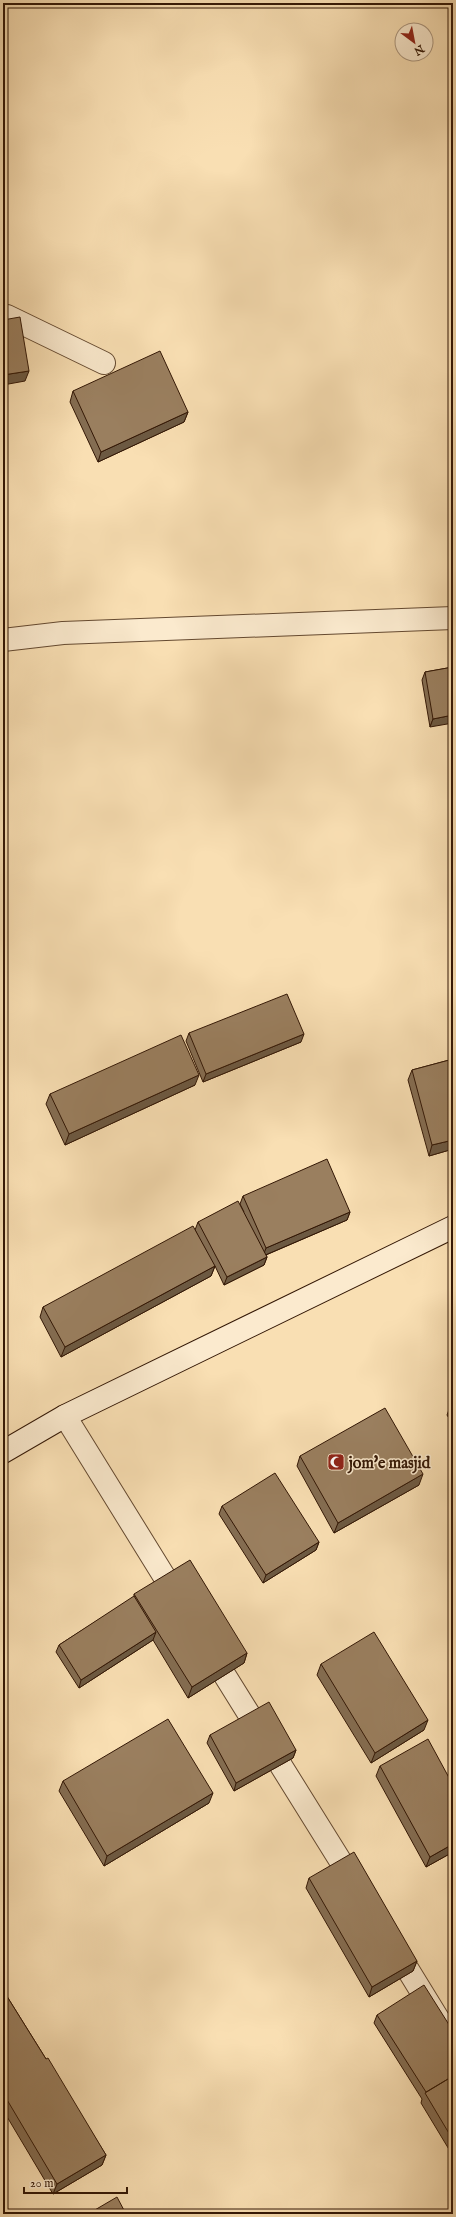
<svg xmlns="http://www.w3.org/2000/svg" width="456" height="2217" font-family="'IM FELL English',serif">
  <rect width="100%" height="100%" fill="#f9dfb3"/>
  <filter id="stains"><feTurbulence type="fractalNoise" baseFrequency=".005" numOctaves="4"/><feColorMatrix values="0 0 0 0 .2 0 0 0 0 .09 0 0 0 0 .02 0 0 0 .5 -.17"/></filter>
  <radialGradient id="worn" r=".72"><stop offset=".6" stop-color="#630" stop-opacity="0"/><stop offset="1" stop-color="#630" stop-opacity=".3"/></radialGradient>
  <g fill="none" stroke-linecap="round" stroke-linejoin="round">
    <!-- street casing -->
    <g stroke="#644930" stroke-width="24">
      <path id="street" d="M3,316H7L104,363
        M3,640L63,633L453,618
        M65,1416L180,1602
        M209,1650L356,1886
        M394,1947L453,2043"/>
    </g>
    <!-- secondary casing -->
    <g stroke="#331705" stroke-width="24">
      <path id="secondary" d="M3,1452L65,1416L453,1227"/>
    </g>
    <!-- street -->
    <use href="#street" stroke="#fbeace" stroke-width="22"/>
    <!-- secondary -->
    <use href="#secondary" stroke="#fbeace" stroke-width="22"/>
  </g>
  <!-- wall -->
  <path fill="#846d52" stroke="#331705" d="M73,391L188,412L184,422L98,462L70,402Z
    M453,667L430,727L422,680L425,672Z
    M189,1033L301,1042L203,1082L186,1041Z
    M453,1059V1149L429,1156L408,1080L412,1070Z
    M195,1085L65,1145L46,1104L50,1094Z
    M243,1196L350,1212L347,1220L266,1255L267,1257L264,1265L224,1285L215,1266L211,1276L61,1357L40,1317L43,1307L207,1253L195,1230L198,1222L244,1212L240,1204Z
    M453,1405V1425L447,1415L450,1407Z
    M300,1456L419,1485L334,1533L297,1466Z
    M222,1506L319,1542L316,1550L263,1583L219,1514Z
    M134,1594L247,1653L244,1663L188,1698L153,1640L79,1688L56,1652L59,1645L134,1597Z
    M321,1664L424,1730L371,1763L317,1675Z
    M210,1735L296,1750L293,1758L234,1791L207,1743Z
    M380,1766L453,1852L426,1867L376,1776Z
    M63,1781L209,1803L104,1866L59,1791Z
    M309,1878L417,1961L413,1971L369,1997L306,1888Z
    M3,1990L106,2155L102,2165L53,2194L3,2110Z
    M377,2015L453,2031V2156L421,2103L422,2099L374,2023Z"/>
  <!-- shaded-wall -->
  <path fill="#6c5942" stroke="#331705" d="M29,371L25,381L3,385V375Z
    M188,412L184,422L98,462L101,452Z
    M453,715V723L430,727L433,719Z
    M304,1034L301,1042L203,1082L206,1074Z
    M199,1075L195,1085L65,1145L69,1134Z
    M453,1140V1149L429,1156L432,1145Z
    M350,1212L347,1220L263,1256L266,1248Z
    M267,1257L264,1265L224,1285L227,1277Z
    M215,1266L211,1276L61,1357L65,1347Z
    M423,1474L419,1485L334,1533L338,1523Z
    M319,1542L316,1550L263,1583L266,1575Z
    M156,1632L153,1640L79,1688L81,1680Z
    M247,1653L244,1663L188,1698L192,1687Z
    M428,1720L424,1730L371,1763L375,1753Z
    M296,1750L293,1758L234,1791L236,1783Z
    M213,1793L209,1803L104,1866L107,1856Z
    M453,1844V1852L426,1867L430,1857Z
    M417,1961L413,1971L369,1997L372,1987Z
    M106,2155L102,2165L53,2194L57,2184Z"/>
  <!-- building -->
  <path fill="#9a7f5f" stroke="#331705" d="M20,317L29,371L3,375V320Z
    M160,351L188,412L101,452L73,391Z
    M453,667V715L433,719L425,672Z
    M287,994L304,1034L206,1074L189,1033Z
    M181,1035L199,1075L69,1134L50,1094Z
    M453,1059V1140L432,1145L412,1070Z
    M327,1159L350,1212L266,1248L243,1196Z
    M238,1201L267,1257L227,1277L198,1222Z
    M193,1226L215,1266L65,1347L43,1307Z
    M453,1405V1412L450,1407Z
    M385,1408L423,1474L338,1523L300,1456Z
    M275,1473L319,1542L266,1575L222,1506Z
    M190,1560L247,1653L192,1687L134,1594Z
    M134,1596L156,1632L81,1680L59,1645Z
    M374,1632L428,1720L375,1753L321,1664Z
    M269,1702L296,1750L236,1783L210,1735Z
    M168,1719L213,1793L107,1856L63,1781Z
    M428,1739L453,1785V1844L430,1857L380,1766Z
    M354,1852L417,1961L372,1987L309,1878Z
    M424,1985L453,2031V2076L426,2092L377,2015Z
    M3,1990L46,2059L48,2058L106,2155L57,2184L3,2093Z
    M453,2076V2140L425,2093Z
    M117,2197L126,2214H88Z"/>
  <!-- icons -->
  <defs>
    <g id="mosque-square" transform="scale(0.9)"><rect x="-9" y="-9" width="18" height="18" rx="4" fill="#8f2418" stroke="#fbeace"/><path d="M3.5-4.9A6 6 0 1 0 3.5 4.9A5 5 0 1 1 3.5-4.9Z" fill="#fff"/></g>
  </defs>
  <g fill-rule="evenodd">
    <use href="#mosque-square" x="336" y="1462"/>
  </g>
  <g text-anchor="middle" stroke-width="3" stroke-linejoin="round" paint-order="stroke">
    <!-- poi labels -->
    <g font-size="16" font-weight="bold" fill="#331705" stroke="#fbeace" text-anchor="start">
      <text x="349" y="1468">jom'e masjid</text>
    </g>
  </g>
  <!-- margin -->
  <rect width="456" height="2217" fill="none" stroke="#f9dfb3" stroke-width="16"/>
  <rect x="4" y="4" width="448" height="2209" fill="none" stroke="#331705" stroke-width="2"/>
  <rect x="8" y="8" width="440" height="2201" fill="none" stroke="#331705"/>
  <!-- north arrow -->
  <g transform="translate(414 42) rotate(148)"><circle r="19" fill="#fbeace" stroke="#ab967e"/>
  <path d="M0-3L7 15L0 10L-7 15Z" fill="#8f2418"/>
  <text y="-6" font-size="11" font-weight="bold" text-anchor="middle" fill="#331705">N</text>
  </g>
  <!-- scale -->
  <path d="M24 2187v6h103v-6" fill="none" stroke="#331705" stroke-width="2"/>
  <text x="30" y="2187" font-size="12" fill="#331705" stroke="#fbeace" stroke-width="3" paint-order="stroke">20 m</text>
  <rect width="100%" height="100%" filter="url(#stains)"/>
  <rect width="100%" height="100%" fill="url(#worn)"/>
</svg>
